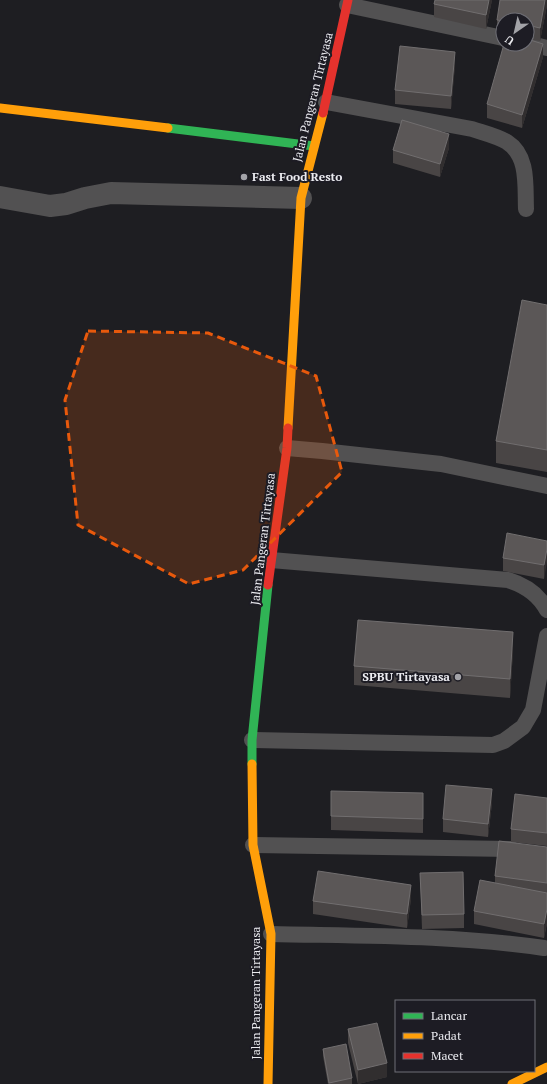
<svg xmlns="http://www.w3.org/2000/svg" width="547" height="1084" font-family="'PT Serif',serif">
  <rect width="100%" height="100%" fill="#1e1e22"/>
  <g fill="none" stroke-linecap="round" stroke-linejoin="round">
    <!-- lane -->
    <path stroke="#525152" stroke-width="16" d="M347,5L503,38
      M527,43L547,48
      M326,102L472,129C484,133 497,136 507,142C529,156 525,186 526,209
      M287,448L322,451L441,464L547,486
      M271,560L508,580C524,585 539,595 547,610
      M252,740L493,745L504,741L523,727L533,710L547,636
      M253,845L512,849
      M271,934C362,936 454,935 544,948"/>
    <!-- street -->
    <path stroke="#525152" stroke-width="22" d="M0,197L50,206L66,204L85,198L111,193L301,198"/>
    <!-- fast -->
    <path stroke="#30b455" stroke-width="9" d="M168,128L314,146
      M252,764V740L268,585"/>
    <!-- slow -->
    <path stroke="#ff9f0a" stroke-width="9" d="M0,108L168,128
      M288,428L301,198L323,113
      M252,764L253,845L271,934L268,1084
      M512,1084L547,1067"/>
    <!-- jam -->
    <path stroke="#e5322d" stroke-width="9" d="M323,113L348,0
      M268,585L287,448L288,428"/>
  </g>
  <!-- wall -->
  <path fill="#494545" d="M492,0L486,29L434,17V4Z
    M547,0V5L540,41L528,39L543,57L522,128L487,118V104L527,44V20H503V34L497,33V20Z
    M455,65L451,109L395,104V90Z
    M449,148L440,177L393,163V150Z
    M547,305V472L496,463V441Z
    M547,541L544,579L503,571V558Z
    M513,651L510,698L354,685V666Z
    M423,793V833L331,830V816Z
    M547,798V846L511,842V829Z
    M492,803L488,837L443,832V819Z
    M547,847V923L544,938L474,924V911L495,883V876Z
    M420,873L464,914V928L422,929Z
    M411,899L407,928L313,914V901Z
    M348,1029L387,1077L358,1084L348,1043Z
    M323,1049L352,1078V1084H328L323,1056Z"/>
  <!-- shaded-wall -->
  <path fill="#312e2f" d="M489,0H492L486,29V15Z
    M545,0H547V5L540,41V28Z
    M543,44V57L522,128V115Z
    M455,52V65L451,109V96Z
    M449,134V148L440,177V164Z
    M547,549V562L544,579V565Z
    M513,632V651L510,698V679Z
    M492,789V803L488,837V824Z
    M411,885V899L407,928V914Z
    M547,909V923L544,938V924Z
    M387,1063V1077L358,1084V1070Z"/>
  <!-- building -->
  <path fill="#5b5757" stroke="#716e6f" d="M435,0H489L486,15L434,4Z
    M500,0H545L540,28L527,25V20H503V21L497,20Z
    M527,39L543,44L522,115L487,104L504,44H527Z
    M400,46L455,52L451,96L395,90Z
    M402,120L449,134L440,164L393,150Z
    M522,300L547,305V450L496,441Z
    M507,533L547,541V549L544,565L503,558Z
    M358,620L513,632L510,679L354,666Z
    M446,785L492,789L488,824L443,819Z
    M331,791L423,793V819L331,816Z
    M515,794L547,798V833L511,829Z
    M499,841L547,847V883L495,876Z
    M318,871L411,885L407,914L313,901Z
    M463,872L464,914L422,915L420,873Z
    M480,880L547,893V909L544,924L474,911Z
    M377,1023L387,1063L358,1070L348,1029Z
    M346,1044L352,1078L329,1083L323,1049Z"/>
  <!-- marked area -->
  <path fill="#e8590c" fill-opacity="0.2" stroke="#e8590c" stroke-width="3" stroke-dasharray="8 5" stroke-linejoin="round" d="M88,331L208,333L316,376L342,472L243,570L189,584L78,525L65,400Z"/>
  <!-- markers -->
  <g fill="#a3a3a8" stroke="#1d1c24" stroke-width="1.5">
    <circle cx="244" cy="177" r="4"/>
    <circle cx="458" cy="677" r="4"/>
  </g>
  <g text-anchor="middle" stroke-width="4" stroke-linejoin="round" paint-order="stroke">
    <!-- street labels -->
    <g font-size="12" fill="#ebebf0" stroke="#1d1c24">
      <text transform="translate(313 97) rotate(-76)" y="4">Jalan Pangeran Tirtayasa</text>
      <text transform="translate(263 539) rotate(-83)" y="4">Jalan Pangeran Tirtayasa</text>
      <text transform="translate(256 993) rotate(-90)" y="4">Jalan Pangeran Tirtayasa</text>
    </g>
    <!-- poi labels -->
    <g font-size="12" font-weight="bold" fill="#ebebf0" stroke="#1d1c24" text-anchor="start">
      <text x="252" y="181">Fast Food Resto</text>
      <text x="450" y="681" text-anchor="end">SPBU Tirtayasa</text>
    </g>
  </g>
  <!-- legend -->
  <rect x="395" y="1000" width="140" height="72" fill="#1d1c24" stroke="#6f6f76"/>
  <rect x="403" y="1013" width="20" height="6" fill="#30b455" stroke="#6f6f76"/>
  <text x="431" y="1020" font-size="12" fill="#ebebf0">Lancar</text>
  <rect x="403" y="1033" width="20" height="6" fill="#ff9f0a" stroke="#6f6f76"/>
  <text x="431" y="1040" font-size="12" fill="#ebebf0">Padat</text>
  <rect x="403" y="1053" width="20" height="6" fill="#e5322d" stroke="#6f6f76"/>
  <text x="431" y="1060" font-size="12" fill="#ebebf0">Macet</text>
  <!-- north arrow -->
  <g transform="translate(515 32) rotate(214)"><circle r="19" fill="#1d1c24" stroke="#6f6f76"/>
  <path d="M0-3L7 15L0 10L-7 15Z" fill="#a3a3a8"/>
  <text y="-6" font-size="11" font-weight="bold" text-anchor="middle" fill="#ebebf0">U</text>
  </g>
</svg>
